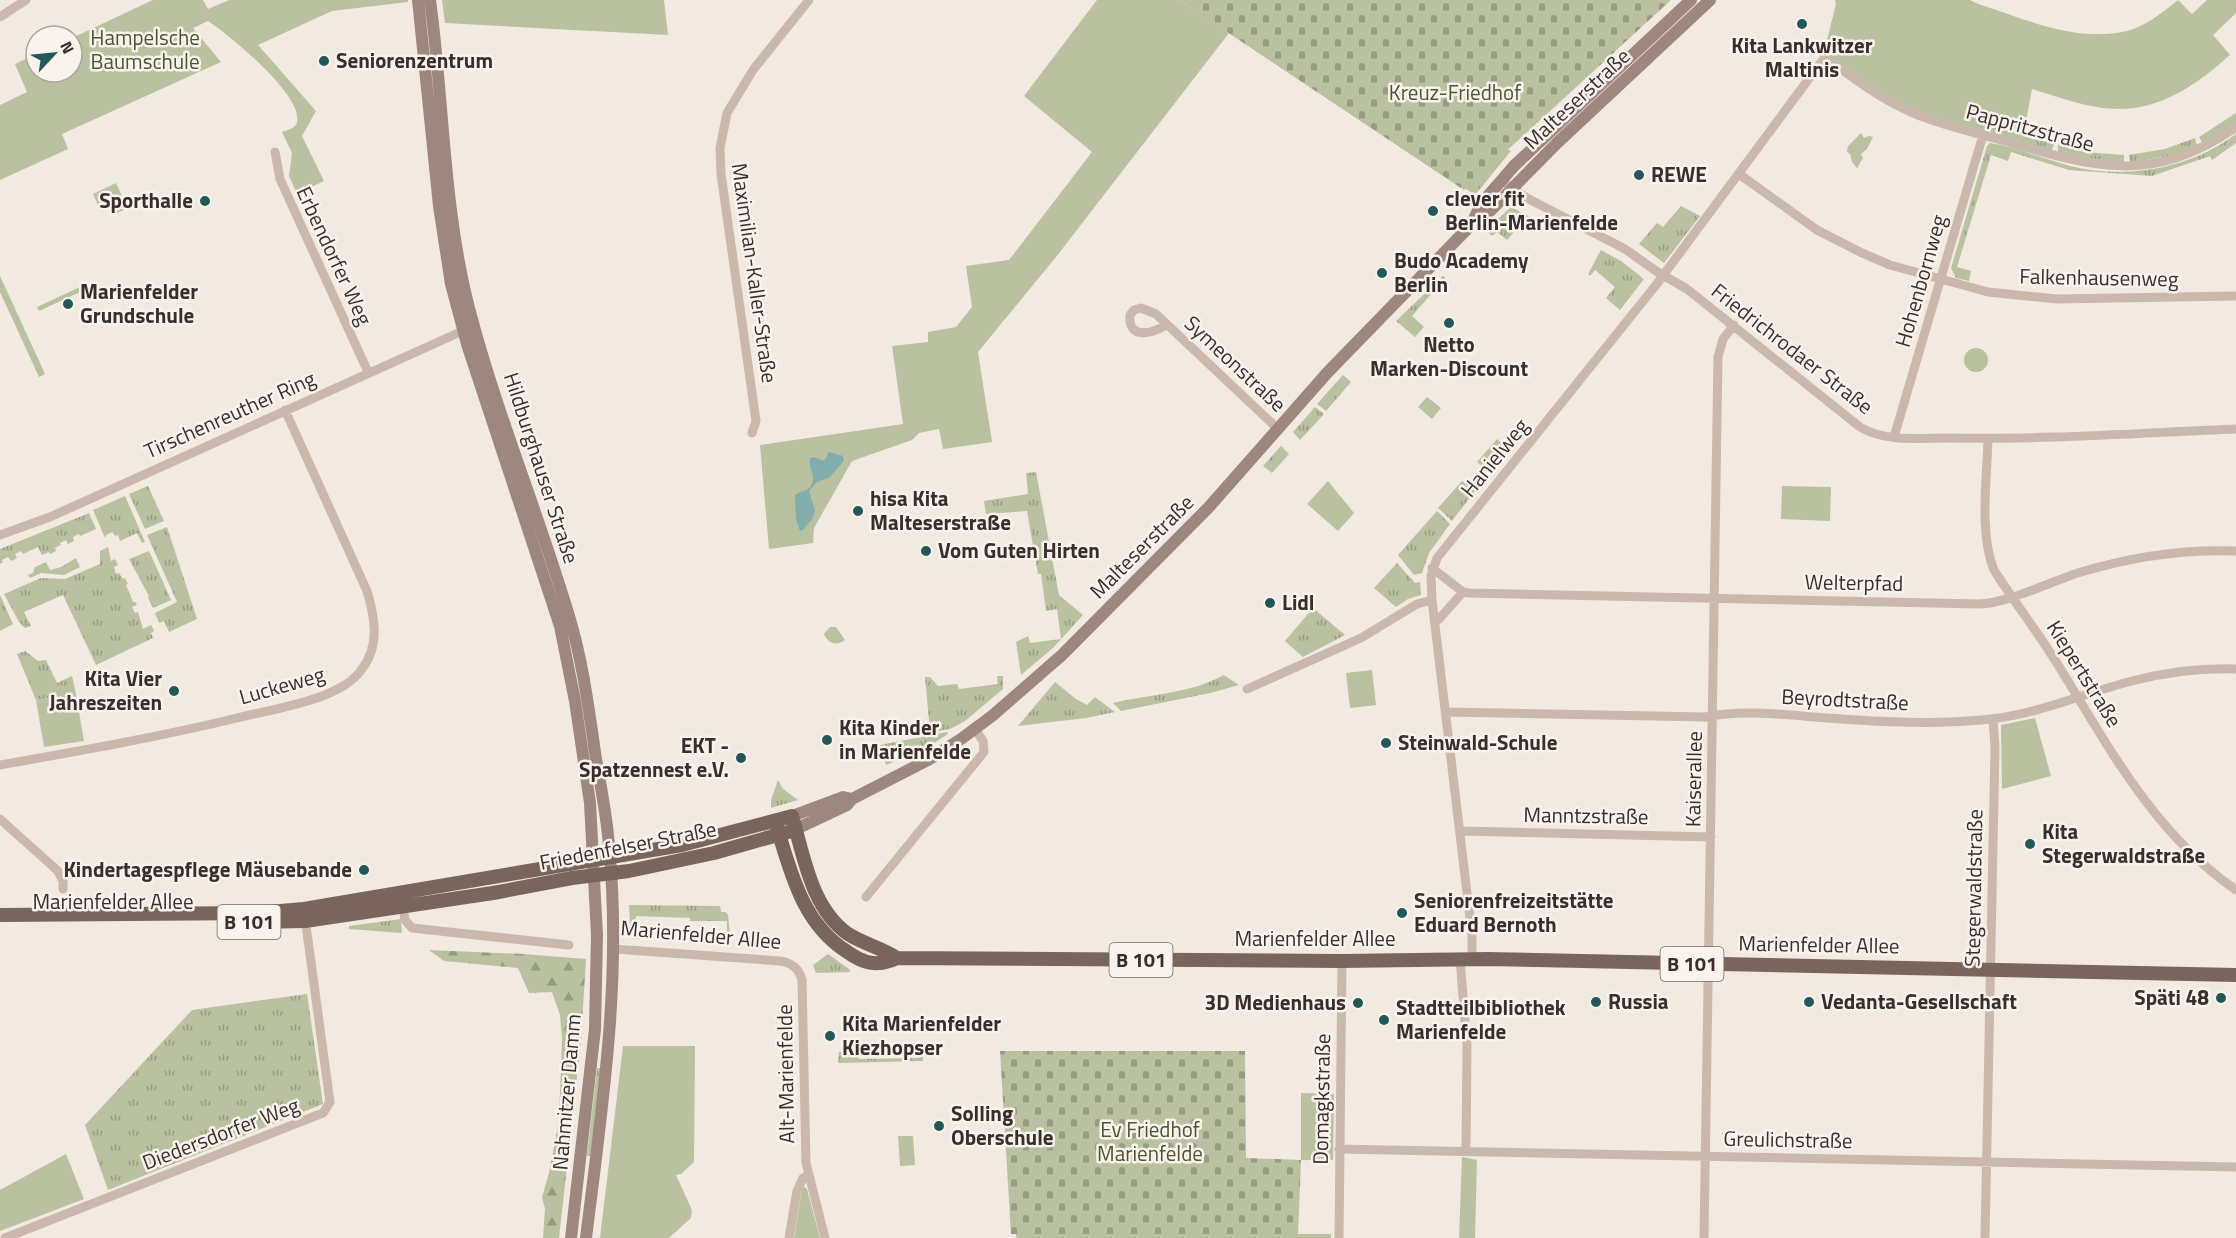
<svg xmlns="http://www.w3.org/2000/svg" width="2236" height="1238" font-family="'Titillium Web',sans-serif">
  <defs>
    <pattern id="grass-tufts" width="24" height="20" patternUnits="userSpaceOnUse" patternTransform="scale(1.5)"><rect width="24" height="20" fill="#b9c1a1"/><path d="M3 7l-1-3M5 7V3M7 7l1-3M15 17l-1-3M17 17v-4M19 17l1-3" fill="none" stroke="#979d83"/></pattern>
    <pattern id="forest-firs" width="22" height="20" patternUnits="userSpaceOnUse" patternTransform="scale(1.5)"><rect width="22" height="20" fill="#b9c1a1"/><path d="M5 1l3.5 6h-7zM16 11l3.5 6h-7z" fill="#979d83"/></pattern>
    <pattern id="cemetery-stones" width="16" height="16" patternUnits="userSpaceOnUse" patternTransform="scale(1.5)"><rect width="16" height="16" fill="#b9c1a1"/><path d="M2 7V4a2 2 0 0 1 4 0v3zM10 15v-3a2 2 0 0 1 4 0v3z" fill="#979d83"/></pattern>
  </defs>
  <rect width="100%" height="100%" fill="#f2e9e1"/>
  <!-- grass -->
  <path fill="url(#grass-tufts)" d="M2236,113V123L2203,144L2199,137Z
    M1993,126L2053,144L2054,145L2051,152L1990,133Z
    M2236,134V143L2212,160L2210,156L2152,176L2069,170L2011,152L2008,161L1991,155L1957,267L1971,271L1969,281L1956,278L1951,268L1987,146L1990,143C2016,147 2044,159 2070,166C2125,180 2190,169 2236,134Z
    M2195,138L2197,146L2173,155L2130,163L2129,155L2165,149Z
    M2058,145L2084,152L2124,155V163L2058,154Z
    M1507,149L1511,151L1475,195L1463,187Z
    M1681,206L1700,216L1664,263L1639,244L1657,223L1663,227Z
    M1511,207L1534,219L1533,221L1526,218L1507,240L1497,232L1492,236L1486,230Z
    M1601,250L1621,261L1644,279L1620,310L1606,298L1615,287L1595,270L1590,276L1588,274Z
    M1443,276L1445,278L1412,316L1424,327L1415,337L1396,321Z
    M1343,375L1351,382L1326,411L1317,404Z
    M1315,407L1324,414L1300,440L1293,432Z
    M1281,446L1289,454L1272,473L1263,466Z
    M1036,472L1059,595L1083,615L1054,647L1021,675L1016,642L1028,636L1030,643L1061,639L1057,609L1046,611L1041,574H1038L1027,511L986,514L984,501L1028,494L1026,473Z
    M1462,481L1475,491L1452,521L1438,508Z
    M148,486L164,521L145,529L129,494Z
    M125,496L145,542L142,543L137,533L120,541L118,535L115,536L112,532L106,535L105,538L93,510Z
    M1437,511L1450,524L1429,553L1422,573L1414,575L1398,555Z
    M89,513L96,529L80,536L79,534L73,537L74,541L68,544L66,540L60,543L61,545L55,548L56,551L50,554L49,552L42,555L38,547L23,554L21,551L15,554L17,558L11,561L8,557L2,560L3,562L0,564V549Z
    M167,527L197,619L169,632L164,621L159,623L155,613L177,602L147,535Z
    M108,547L111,561L115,559L118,565L114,567L116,574L119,573L123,579L125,578L128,584L126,585L133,602H135L137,605L132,607L135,613L138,612L143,629L151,625L154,631L151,633L153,638L96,665L63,595L24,612L31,626L25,628L19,622L4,594L41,578L65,579L100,564V551Z
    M149,551L171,600L153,608L148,598L149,596L129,559Z
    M76,558L80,567L64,575L41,573L30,578L28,575L33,573L35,567L46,562L50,570L61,567Z
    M1397,563L1415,583L1420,582L1421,595L1408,599L1396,607L1374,588Z
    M0,595L13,624L0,631Z
    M1313,608L1345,635L1303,657L1285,641Z
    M25,651L38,661L46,660L57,683L72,676L76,694L36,700L17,654Z
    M1224,675L1239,685L1210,693L1121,711L1113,703C1150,694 1190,694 1224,675Z
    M997,676H1003V689L965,721L950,729L930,732L925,677H930L938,686L957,684L959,689L998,684Z
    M1055,682L1076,699L1087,705L1095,697L1115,712L1086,718L1018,726Z
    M947,732L948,734L923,750L886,765L880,745Z
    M778,780L783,789L798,800L771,808V800Z
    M629,905L720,906L721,912H726L728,915L731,944L720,945L721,935H727V921H690V918L636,916V930H643V939H633L631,936Z
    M401,919L402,933L349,929V926Z
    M828,954L849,969L850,972L816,973L813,965Z
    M307,994L323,1104L108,1190L85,1125L192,1010Z
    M919,1051L923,1053V1061L838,1063L839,1052H859V1059L918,1058Z
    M597,1068H601L591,1156H587Z"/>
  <!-- forest -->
  <path fill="url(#forest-firs)" d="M429,950L524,954L586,959L581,1041L559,1238H543L545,1209L542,1197L549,1173L559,1120L562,1038L560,1015L552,992L529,993L518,968L444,961Z"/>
  <!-- cemetery -->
  <path fill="url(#cemetery-stones)" d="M1179,0H1671L1464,190Z
    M1000,1051H1245L1246,1158L1301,1160L1298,1234H1011Z"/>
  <!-- green -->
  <path fill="#b9c1a1" d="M153,0H203L208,9L229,0H408V2L332,11L258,45L316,111L302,136L324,181L297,194L289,176L292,153L282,132C288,130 296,128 297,122C303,95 228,34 208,21L193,28L221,62L62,134L68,149L0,180V105L27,92L15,64L36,54V72H72V38Z
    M442,0H664L668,35L445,23Z
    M1097,0H1179L1229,33L1056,257L978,352L992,442L943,449L939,429L919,433L912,440L852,461L814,528L813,543L769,549L760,445L903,424L892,346L928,342V332L956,327L972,307L966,266L1009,260L1092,152L1024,96Z
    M1835,0H1970L1978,4C2025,19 2076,43 2127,31C2146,26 2163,12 2178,0L2192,14L2207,0H2236V13L2213,35L2230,55C2194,87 2154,115 2103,108C2079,105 2055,96 2032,89L2024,132L1991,122L1988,132C1958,124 1926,116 1898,102C1872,88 1848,70 1824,52L1836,4Z
    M1861,133L1864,138L1869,136L1873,137L1867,149L1861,154L1863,158L1857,168L1852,162L1850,154L1847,152L1848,146Z
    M116,183L124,201L101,211L93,194Z
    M146,193L148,199L117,213L114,207Z
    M0,276L45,374L39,377L0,292Z
    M91,282L93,286L39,311L37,307Z
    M1964 360a12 12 0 1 1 24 0a12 12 0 1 1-24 0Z
    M1427,397L1441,408L1432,419L1418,407Z
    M1497,439L1509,449L1489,472L1477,462Z
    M1328,481L1354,513L1338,531L1307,504Z
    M1782,486L1831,487L1830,521L1781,519Z
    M830,627H836L845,640C837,646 828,644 824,634Z
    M1372,670L1376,705L1350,708L1346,673Z
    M76,694L84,741L44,747L36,700Z
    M2035,718L2051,776L2002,789L2001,725Z
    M623,1046H695L694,1162L681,1174L676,1175L692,1210L691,1218L669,1238H600Z
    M1301,1093L1334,1094L1333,1160H1301Z
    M913,1136L915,1165L900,1166L898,1136Z
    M66,1154L84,1199L0,1231V1190Z
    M1462,1157L1477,1160L1475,1238H1459Z
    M805,1187L807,1189L820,1238H794L802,1189Z
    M1016,1234H1331V1238H1016Z"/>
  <!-- water -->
  <path fill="#81aeac" d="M829,452L843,456L844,461L830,477L817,482L809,491L815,510L812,519L803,530L800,531L796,519L795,495C800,491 805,492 809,488C819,478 807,469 810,458L814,457L824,461Z"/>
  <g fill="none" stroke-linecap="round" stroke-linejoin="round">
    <!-- street -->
    <path stroke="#cab8ad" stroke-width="9" d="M0,17L26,0
      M275,152L280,179L368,372
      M1739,174L1817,230L1860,252L1890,265L1988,292L2057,299L2236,296
      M1508,185L1527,198L1625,249L1656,271L1687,289L1860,427C1885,442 1917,438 1945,438C2042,440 2139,433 2236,429
      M1166,325C1153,333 1128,341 1130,315L1134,310L1141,308L1156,314L1278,429
      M752,433L756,421L721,174L720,148L727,113L753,70L809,0
      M1894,437L1983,135
      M1988,439C1987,478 1979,534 1994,570C2014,602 2038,632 2058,665C2109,747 2154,834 2236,890
      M0,535L50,517L467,329
      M1432,568L1463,592L1468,593L1980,604C2008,603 2052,581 2081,572C2131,557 2184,549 2236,551
      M1434,620L1439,619L1463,592
      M1247,689L1361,638L1417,604L1432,600
      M1446,712L1705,717C1744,709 1788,715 1827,718C1882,722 1937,725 1991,719C2041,713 2085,693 2132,681C2166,672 2201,668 2236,669
      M0,765C79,751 159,737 237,718C266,711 297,706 325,695C339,689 353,682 362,669C380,645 375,618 367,591L285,410
      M0,819L58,871L63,881V889
      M1460,831L1711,837
      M866,897L984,752L983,741L975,729
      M403,906L405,920L412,928L569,945
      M614,949L780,961C792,963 799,968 802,980L806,1163L825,1238
      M1460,959L1467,1045L1466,1151
      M1472,959V935L1432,600L1431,576L1437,558L1656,285L1825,57C1854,79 1883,101 1918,115C1946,126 1976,133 2005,141C2094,168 2153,185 2236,127
      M1339,1149L2236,1167
      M5,1238L323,1113L330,1102L305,918
      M789,1238L797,1191L803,1178L808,1176
      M1339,1238L1342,961
      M1704,1238L1718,357L1723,339L1734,325
      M1985,1238L1995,748L1993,719"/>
    <!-- secondary -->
    <path stroke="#9e877e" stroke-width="12" d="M418,0L439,206L451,284L467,344L560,626L575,701L590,803L597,935L595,1029L571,1238
      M430,0C444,103 443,207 469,308C496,412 538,512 569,616C583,662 589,711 596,759C601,788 607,817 609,846C622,978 602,1108 586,1238
      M1472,223L1481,204L1514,166L1691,0
      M792,816L843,797L852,799
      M796,829L847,805L852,799L928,760L961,739L992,716L1062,655L1209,507L1327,373L1470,226L1490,211L1557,143L1710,0"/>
    <!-- primary -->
    <path stroke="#7a655d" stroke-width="14" d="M775,821C790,869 801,922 846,951C864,964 877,967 897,958L1342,961L1488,959L2236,975
      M0,915L257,913L304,909L682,845L792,816C804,856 811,908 848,934C864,944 882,948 897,958
      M249,922L305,921L493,893L572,878L629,871L714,853L788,832"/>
  </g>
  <!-- markers -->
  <g fill="#235858" stroke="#faf3ed" stroke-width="2">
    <circle cx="1802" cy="24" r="6"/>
    <circle cx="324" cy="61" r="6"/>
    <circle cx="1639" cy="175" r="6"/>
    <circle cx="205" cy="201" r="6"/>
    <circle cx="1433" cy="211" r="6"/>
    <circle cx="1382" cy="273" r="6"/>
    <circle cx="68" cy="304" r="6"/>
    <circle cx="1449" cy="323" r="6"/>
    <circle cx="858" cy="511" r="6"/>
    <circle cx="926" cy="551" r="6"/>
    <circle cx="1270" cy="603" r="6"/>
    <circle cx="174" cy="691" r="6"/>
    <circle cx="827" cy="740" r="6"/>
    <circle cx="1386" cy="743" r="6"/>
    <circle cx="741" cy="758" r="6"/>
    <circle cx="2030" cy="844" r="6"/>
    <circle cx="364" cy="870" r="6"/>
    <circle cx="1402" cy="913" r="6"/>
    <circle cx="2221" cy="998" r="6"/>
    <circle cx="1596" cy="1002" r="6"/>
    <circle cx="1809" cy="1002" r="6"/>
    <circle cx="1358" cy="1003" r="6"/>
    <circle cx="1384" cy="1020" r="6"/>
    <circle cx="830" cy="1036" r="6"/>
    <circle cx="939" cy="1126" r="6"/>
  </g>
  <g text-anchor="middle" stroke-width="5" stroke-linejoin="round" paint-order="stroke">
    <!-- shield labels -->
    <g fill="#faf3ed" stroke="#736965" stroke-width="1.5">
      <rect x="217.5" y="905" width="63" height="34" rx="4.5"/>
      <rect x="1109.5" y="943" width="63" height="34" rx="4.5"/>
      <rect x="1660.5" y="947" width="63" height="34" rx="4.5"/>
    </g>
    <g font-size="20" font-weight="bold" fill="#392e2b">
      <text x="249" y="929">B 101</text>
      <text x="1141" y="967">B 101</text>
      <text x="1692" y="971">B 101</text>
    </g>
    <!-- park labels -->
    <g font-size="21" fill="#4b5630" stroke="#faf3ed">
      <text x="145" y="45">Hampelsche<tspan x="145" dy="24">Baumschule</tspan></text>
      <text x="1455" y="100">Kreuz-Friedhof</text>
      <text x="1150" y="1137">Ev Friedhof<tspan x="1150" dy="24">Marienfelde</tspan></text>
    </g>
    <!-- poi labels -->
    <g font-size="21" font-weight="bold" fill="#392e2b" stroke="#faf3ed" text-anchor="start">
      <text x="1802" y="53" text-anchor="middle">Kita Lankwitzer<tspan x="1802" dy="24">Maltinis</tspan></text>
      <text x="336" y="68">Seniorenzentrum</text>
      <text x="1651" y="182">REWE</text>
      <text x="1445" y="206">clever fit<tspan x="1445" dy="24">Berlin-Marienfelde</tspan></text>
      <text x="193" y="208" text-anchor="end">Sporthalle</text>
      <text x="1394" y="268">Budo Academy<tspan x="1394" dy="24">Berlin</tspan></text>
      <text x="80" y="299">Marienfelder<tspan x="80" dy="24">Grundschule</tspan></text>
      <text x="1449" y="352" text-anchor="middle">Netto<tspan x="1449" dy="24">Marken-Discount</tspan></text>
      <text x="870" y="506">hisa Kita<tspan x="870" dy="24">Malteserstraße</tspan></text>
      <text x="938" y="558">Vom Guten Hirten</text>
      <text x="1282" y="610">Lidl</text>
      <text x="162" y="686" text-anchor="end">Kita Vier<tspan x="162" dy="24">Jahreszeiten</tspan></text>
      <text x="839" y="735">Kita Kinder<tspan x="839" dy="24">in Marienfelde</tspan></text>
      <text x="1398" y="750">Steinwald-Schule</text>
      <text x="729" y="753" text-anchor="end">EKT -<tspan x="729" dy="24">Spatzennest e.V.</tspan></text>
      <text x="2042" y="839">Kita<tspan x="2042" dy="24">Stegerwaldstraße</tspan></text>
      <text x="352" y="877" text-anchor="end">Kindertagespflege Mäusebande</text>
      <text x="1414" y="908">Seniorenfreizeitstätte<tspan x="1414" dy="24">Eduard Bernoth</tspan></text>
      <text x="2209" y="1005" text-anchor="end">Späti 48</text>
      <text x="1608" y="1009">Russia</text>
      <text x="1821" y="1009">Vedanta-Gesellschaft</text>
      <text x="1346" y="1010" text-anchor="end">3D Medienhaus</text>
      <text x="1396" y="1015">Stadtteilbibliothek<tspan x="1396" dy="24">Marienfelde</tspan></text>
      <text x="842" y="1031">Kita Marienfelder<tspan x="842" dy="24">Kiezhopser</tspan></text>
      <text x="951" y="1121">Solling<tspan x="951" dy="24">Oberschule</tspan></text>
    </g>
    <!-- street labels -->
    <g font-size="21" fill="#392e2b" stroke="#faf3ed">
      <text transform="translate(1577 99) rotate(-43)" y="7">Malteserstraße</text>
      <text transform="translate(2030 128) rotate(15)" y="7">Pappritzstraße</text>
      <text transform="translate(334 256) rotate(65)" y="7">Erbendorfer Weg</text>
      <text transform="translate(754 273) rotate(82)" y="7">Maximilian-Kaller-Straße</text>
      <text transform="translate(2099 278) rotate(1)" y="7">Falkenhausenweg</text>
      <text transform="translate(1921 281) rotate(-74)" y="7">Hohenbornweg</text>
      <text transform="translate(1792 349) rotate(38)" y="7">Friedrichrodaer Straße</text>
      <text transform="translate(1235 364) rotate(43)" y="7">Symeonstraße</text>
      <text transform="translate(230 415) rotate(-24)" y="7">Tirschenreuther Ring</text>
      <text transform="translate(1495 458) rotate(-51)" y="7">Hanielweg</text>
      <text transform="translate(541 468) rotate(72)" y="7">Hildburghauser Straße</text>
      <text transform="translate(1142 547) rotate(-45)" y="7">Malteserstraße</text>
      <text transform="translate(1854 583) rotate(1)" y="7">Welterpfad</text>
      <text transform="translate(2084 674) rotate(58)" y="7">Kiepertstraße</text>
      <text transform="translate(282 686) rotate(-16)" y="7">Luckeweg</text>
      <text transform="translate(1845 700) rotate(3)" y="7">Beyrodtstraße</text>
      <text transform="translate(1694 779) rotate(-89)" y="7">Kaiserallee</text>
      <text transform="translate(1586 816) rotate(1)" y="7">Manntzstraße</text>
      <text transform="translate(628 846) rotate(-11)" y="7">Friedenfelser Straße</text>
      <text transform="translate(1974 888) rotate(-89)" y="7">Stegerwaldstraße</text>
      <text x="113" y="909">Marienfelder Allee</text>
      <text transform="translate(701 935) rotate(5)" y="7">Marienfelder Allee</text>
      <text x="1315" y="946">Marienfelder Allee</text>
      <text transform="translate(1819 945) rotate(1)" y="7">Marienfelder Allee</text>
      <text transform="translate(786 1074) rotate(-91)" y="7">Alt-Marienfelde</text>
      <text transform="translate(567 1092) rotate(-85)" y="7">Nahmitzer Damm</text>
      <text transform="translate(1322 1099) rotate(-89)" y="7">Domagkstraße</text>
      <text transform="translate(221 1134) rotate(-21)" y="7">Diedersdorfer Weg</text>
      <text transform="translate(1788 1140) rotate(1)" y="7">Greulichstraße</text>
    </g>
  </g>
  <!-- north arrow -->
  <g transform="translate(54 54) rotate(64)"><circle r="28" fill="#faf3ed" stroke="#ada49f" stroke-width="1.5"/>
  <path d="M0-4.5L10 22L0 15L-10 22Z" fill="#235858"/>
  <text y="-9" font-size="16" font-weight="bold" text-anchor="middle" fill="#392e2b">N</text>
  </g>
</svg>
